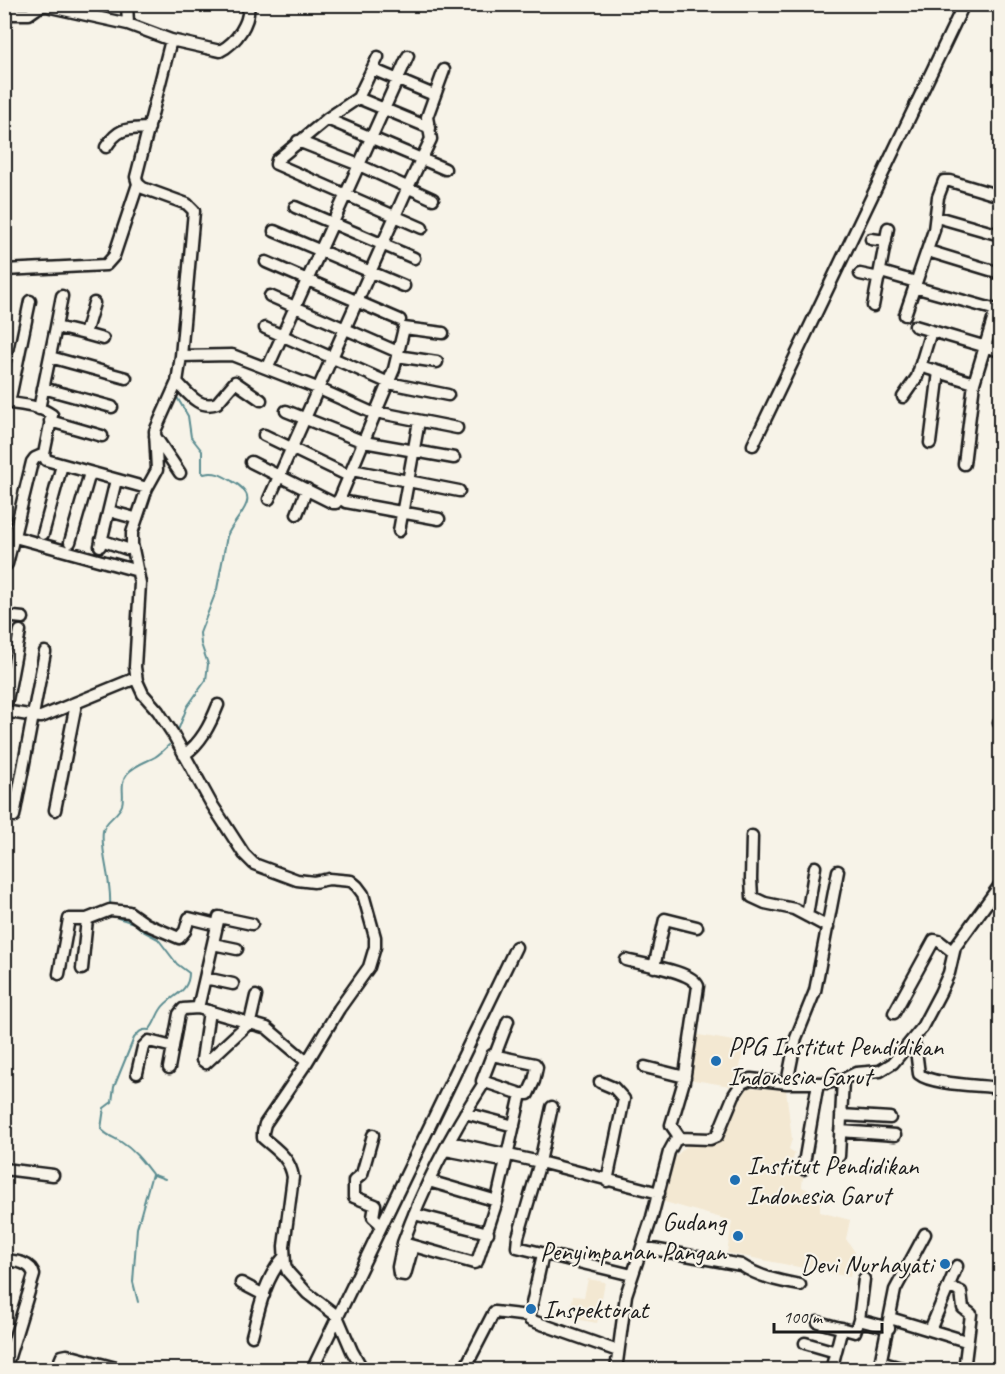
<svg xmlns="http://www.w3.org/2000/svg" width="1005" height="1374" font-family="Caveat,sans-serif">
  <rect width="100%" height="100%" fill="#f7f3e8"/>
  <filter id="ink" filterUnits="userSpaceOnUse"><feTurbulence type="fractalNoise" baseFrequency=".0167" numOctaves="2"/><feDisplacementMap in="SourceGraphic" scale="12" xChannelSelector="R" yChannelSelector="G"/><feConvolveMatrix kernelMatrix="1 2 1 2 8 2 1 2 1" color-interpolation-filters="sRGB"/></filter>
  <g filter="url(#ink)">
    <!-- built -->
    <path fill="#f3e8d2" d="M693,1034L745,1043L736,1087L688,1079Z
      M748,1087L786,1090L792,1139L789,1149L795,1153L788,1175L803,1177L802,1187L820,1195V1212L850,1220L846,1239L855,1252L850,1277L727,1253L732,1221L661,1201L676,1156L689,1144L711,1146L723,1131Z
      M588,1279L605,1282L597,1323L569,1318L573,1296L584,1297Z"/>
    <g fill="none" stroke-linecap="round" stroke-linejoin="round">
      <!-- stream -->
      <path stroke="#5c8d91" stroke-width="2" d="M175,394L188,416L191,437L202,451V472L204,474C215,471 222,475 232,481C265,499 236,514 227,536L217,589L200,633L201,644L208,664L206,680L187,707L177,733
        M110,905C112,881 100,853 103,831C105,820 118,816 122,805C125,794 119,784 127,774C134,765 146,762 155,757C160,754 165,749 169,745
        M112,914L118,918L134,923L143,931L158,939L177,964L189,973C189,994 170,995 161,1009C156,1016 155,1024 149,1030C141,1029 139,1032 134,1038L114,1087L112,1102L104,1108L101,1129C107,1136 113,1137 121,1142C135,1151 142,1161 152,1174L137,1228L133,1282L138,1302
        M152,1177L154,1175L165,1179"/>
      <!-- minor casing -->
      <g stroke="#1c1c1c" stroke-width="15">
        <path id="minor" d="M127,4L128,24
          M4,14H29L39,7L46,6L128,24L171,40L136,177L138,184L143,188L187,204L194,211L181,356
          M171,40L220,51C236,43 251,22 248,4
          M378,57L358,98L327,119L277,160L276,164L422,228
          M372,69L434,95
          M358,98L430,128
          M327,119L445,169
          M298,141L359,165L433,199
          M106,147C119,127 127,129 149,128
          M295,207L414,258
          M937,217L1000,235
          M274,231L404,286
          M871,239L886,241
          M928,251L1000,273
          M266,262L400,320
          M4,270L106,265L114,256L138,184
          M881,272L916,282
          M860,274L879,278
          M914,287L1000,311
          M270,296L398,352
          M873,306L888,228
          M905,315L934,230L938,197L944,181H950L1000,196
          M915,326L1000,351
          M56,327L62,296
          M265,328L389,383L448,395
          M85,334L103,339
          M397,356L437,362
          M50,357L126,378
          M920,366L974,383
          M268,367L408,56
          M177,382C188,393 199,410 217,403L235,382L261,400
          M43,388L112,407
          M903,397L917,377L931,331
          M4,402C20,405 39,405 52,415L44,454L46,460L147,488
          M9,403L30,301
          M39,409L56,327L85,334L94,303
          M286,411L364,442L454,458
          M376,412L457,428
          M375,414L394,369L404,328L443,333
          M50,421L102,436
          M264,435L349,476
          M155,436L180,473
          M930,443L939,372
          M753,445L964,4
          M251,462L333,503H336L340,498
          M964,464L974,383L996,310
          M352,470L459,491
          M269,499L408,187L431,139L427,117L444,70
          M109,511L131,517
          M297,514L307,489
          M399,531L419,421
          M15,532L32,462L35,458L44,454
          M4,534L138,571
          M43,534L62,465
          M101,540L127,549
          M70,542L90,473
          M100,546L116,480
          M7,564L14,536
          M4,616L23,618
          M4,711L41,717L136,678
          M4,716L20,631
          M999,723L1000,724
          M184,755C201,743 210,725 218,705
          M55,810L76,704
          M14,816L45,652
          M752,836L751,879L752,897L765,903L794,909L828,927
          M807,916L815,867
          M213,944L237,949
          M626,960C643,965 691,970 698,986L684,1081L671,1125L680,1138
          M654,967L665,919L697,927
          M82,969L87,919
          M59,974L69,919H87L110,910L129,912L146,924L179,938L185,931L189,918L217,925
          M205,978L233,984
          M198,1008L219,917L252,924
          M209,1011L202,1060L206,1063L250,1022L256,996
          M894,1013L934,940L939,941L953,952
          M913,1040L916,1050L919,1074C932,1085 981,1085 1000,1088
          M492,1055L535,1064L537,1067L534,1081L528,1094H521L482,1081Z
          M495,1055L508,1021
          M645,1067L685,1077
          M169,1068L179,1014L183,1009L198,1008L267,1028L307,1062
          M137,1073L143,1047L149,1041L173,1047
          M600,1082L614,1088L624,1099L607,1181
          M484,1083C452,1132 423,1187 403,1243L474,1263L477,1262L496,1204L521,1094
          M787,1083L796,1038L815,991L838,871
          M552,1107L540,1162L518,1237L517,1247L632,1275
          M465,1113L514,1126
          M841,1115L890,1118
          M840,1131L895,1135
          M373,1135L362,1174L354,1181V1197L375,1205L373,1217L382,1225
          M450,1142L540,1162L659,1193
          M446,1150L497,1160
          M839,1156L843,1080
          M4,1169L53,1175
          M803,1169L818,1083
          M429,1181L497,1201
          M414,1214L488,1233
          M403,1243L398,1267L399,1274L405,1275L413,1246
          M642,1247L741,1265C759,1277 779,1281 800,1285
          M543,1254L530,1313V1320L618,1351
          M4,1260C16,1261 31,1262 34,1275L5,1370
          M864,1279L859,1320L889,1328
          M241,1283L264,1295
          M949,1287L961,1292L963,1308L971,1314L964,1370
          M890,1318L966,1341
          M818,1322L855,1332L859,1320
          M930,1330L957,1266
          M252,1336C259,1309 265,1278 284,1257
          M805,1343L836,1352
          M56,1370L62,1356L67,1355L116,1368
          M312,1370L516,947
          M363,1370L352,1351L337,1316L307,1293L288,1272L285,1265L284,1246L293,1177C290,1158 277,1150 263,1138V1132L265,1124L307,1062L339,1009L369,967L375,947V937L363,894L357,886L351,881L329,879L314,882L297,880L254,864L244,854L211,803L173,734L158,711L143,694L137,681L135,667L140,583L132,544V533L147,488L157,470L155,431L177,382L181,356L232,355L317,388L375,414L340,498L346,502L439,519
          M464,1370L494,1312L529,1316
          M616,1370L626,1295L652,1217L669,1152L675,1141L680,1138L710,1139L717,1136L734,1095L742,1083L751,1079L787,1083H828L844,1079L856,1073L880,1071L893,1063L921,1029L940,993L949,973L955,947L1000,885
          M831,1370L842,1328
          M909,1370L883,1363L881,1359L895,1290L925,1234"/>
      </g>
      <!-- minor -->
      <use href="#minor" stroke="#f7f3e8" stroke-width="10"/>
    </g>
  </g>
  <!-- markers -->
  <g fill="#1f6fb2" stroke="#f7f3e8" stroke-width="2">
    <circle cx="716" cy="1061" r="6"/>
    <circle cx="735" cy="1180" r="6"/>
    <circle cx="738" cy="1236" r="6"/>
    <circle cx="945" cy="1264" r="6"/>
    <circle cx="531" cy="1309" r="6"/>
  </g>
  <g text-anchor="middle" stroke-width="4.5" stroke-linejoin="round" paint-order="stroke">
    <!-- poi labels -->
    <g font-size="26" fill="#1c1c1c" stroke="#f7f3e8" text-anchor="start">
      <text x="728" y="1055">PPG Institut Pendidikan<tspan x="728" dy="30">Indonesia Garut</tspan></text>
      <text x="747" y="1174">Institut Pendidikan<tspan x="747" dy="30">Indonesia Garut</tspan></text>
      <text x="726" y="1230" text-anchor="end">Gudang<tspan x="726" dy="30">Penyimpanan Pangan</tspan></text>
      <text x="933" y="1273" text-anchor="end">Devi Nurhayati</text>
      <text x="543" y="1318">Inspektorat</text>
    </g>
  </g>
  <!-- margin -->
  <rect width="1005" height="1374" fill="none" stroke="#f7f3e8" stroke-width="24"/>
  <rect x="12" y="12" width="981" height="1350" fill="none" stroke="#1c1c1c" stroke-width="2" filter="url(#ink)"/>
  <!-- scale -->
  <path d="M774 1323v9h108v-9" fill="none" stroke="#1c1c1c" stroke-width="3"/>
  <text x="783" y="1323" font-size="18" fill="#1c1c1c" stroke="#f7f3e8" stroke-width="4.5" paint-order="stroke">100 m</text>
</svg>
